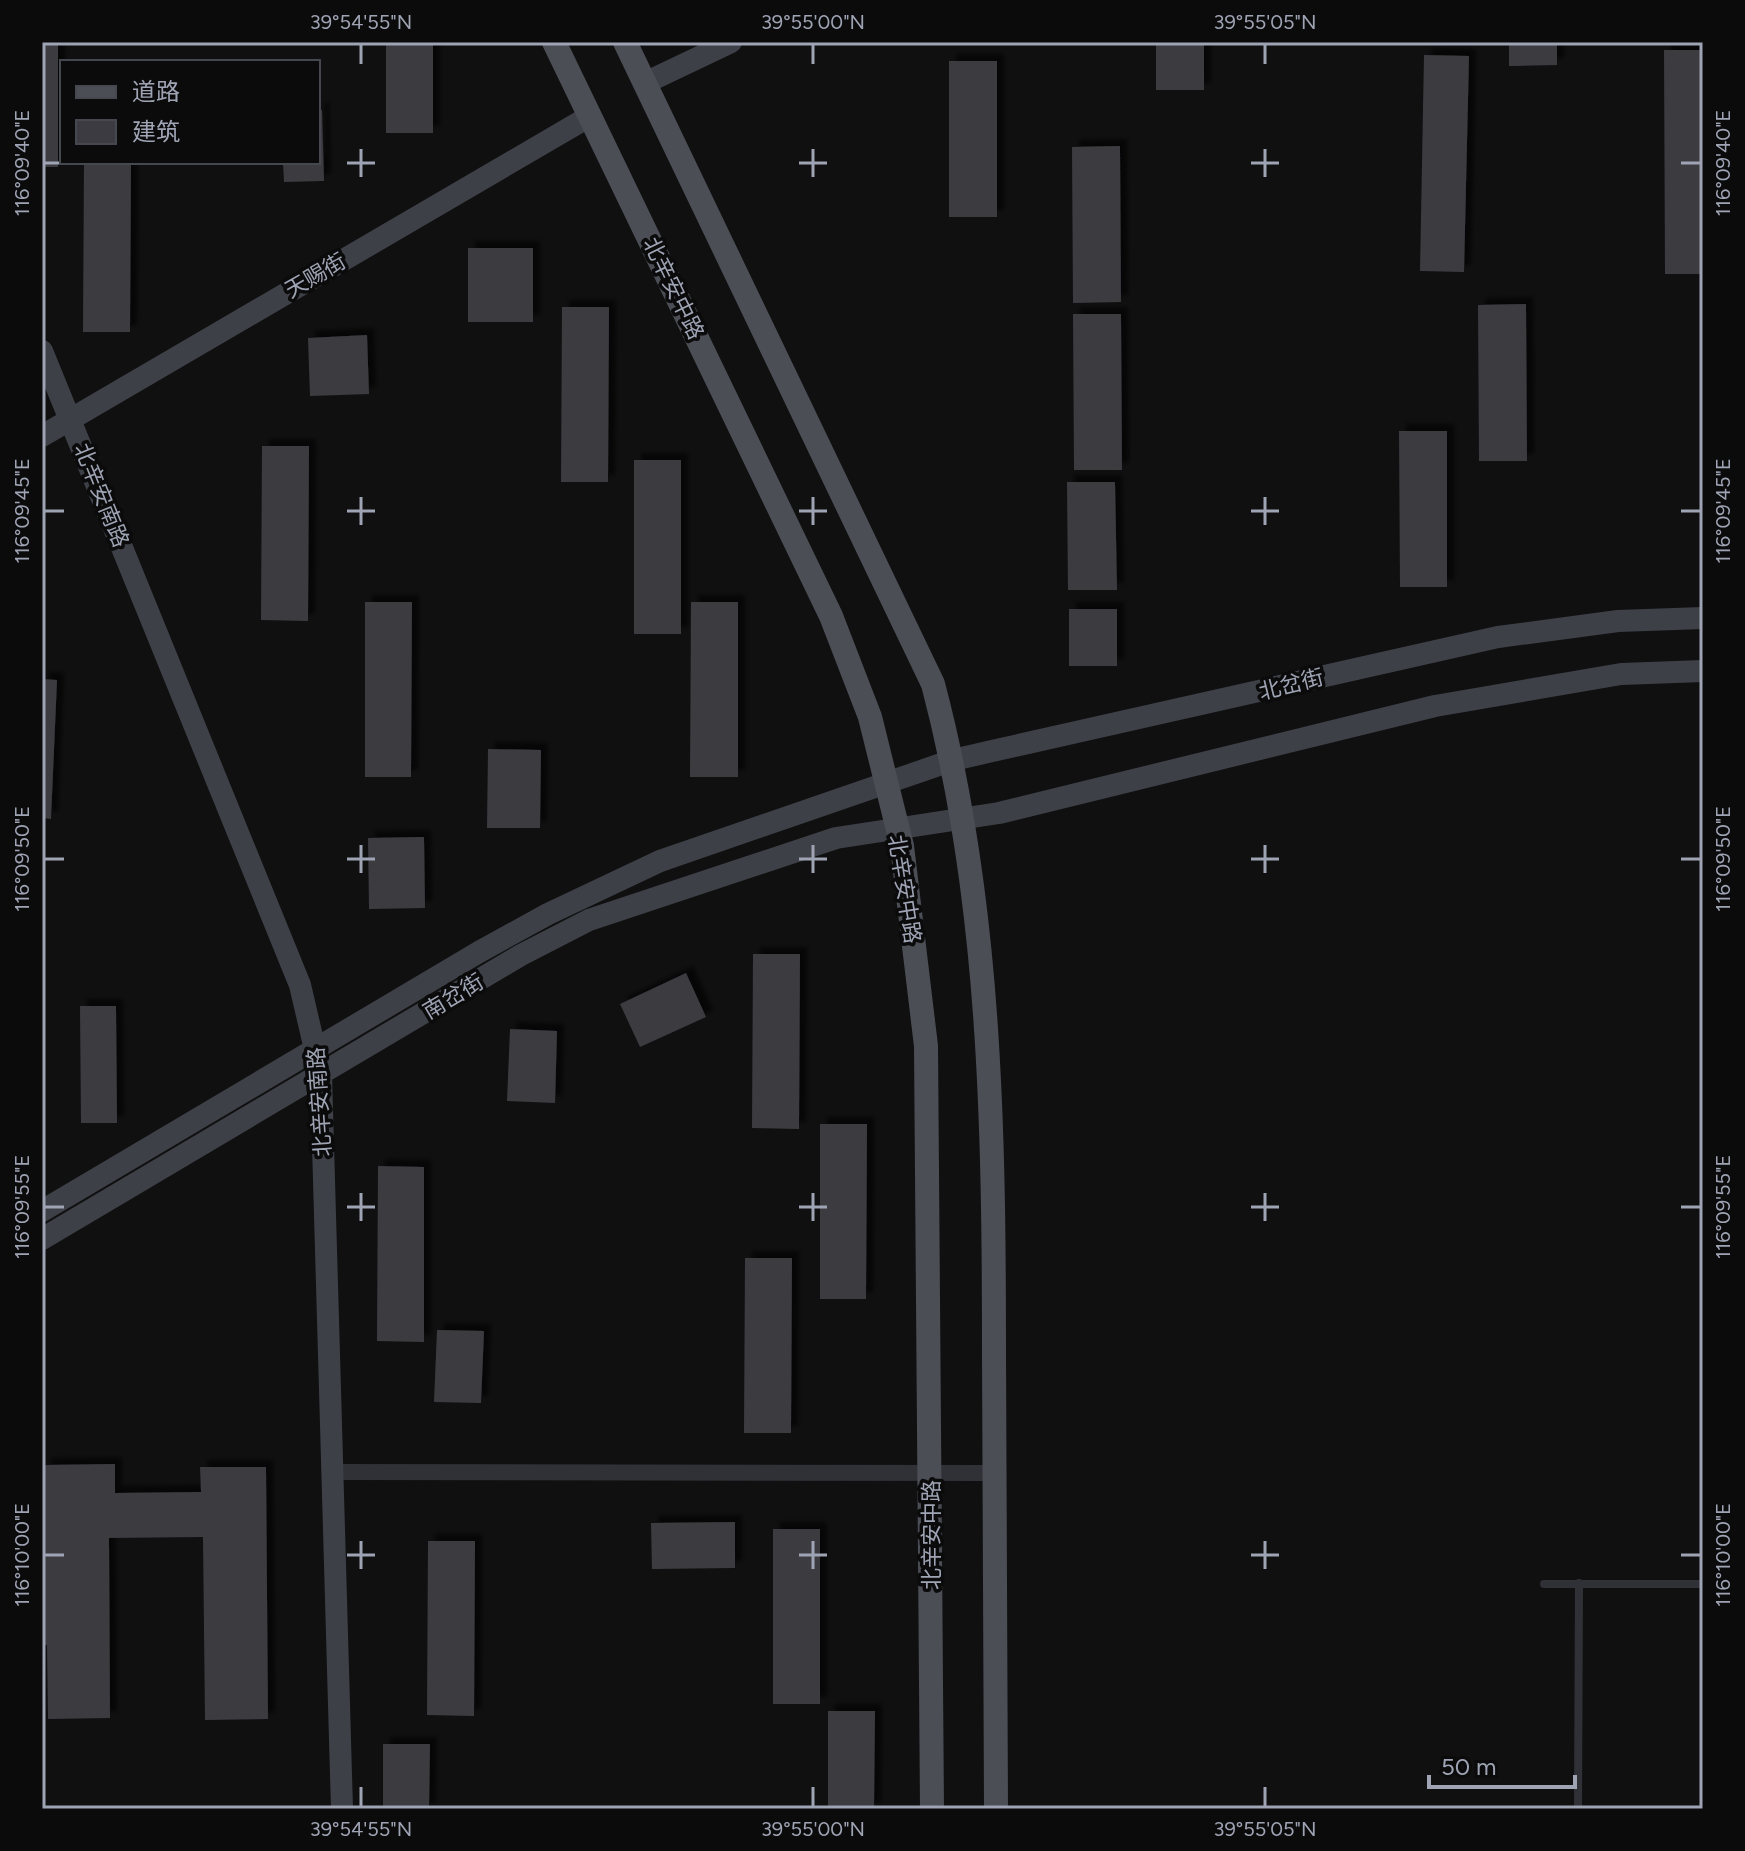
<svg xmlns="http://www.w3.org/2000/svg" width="1745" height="1851" font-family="Figtree,'Noto Sans SC',sans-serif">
  <defs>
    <filter id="shadow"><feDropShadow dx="7" dy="-7" stdDeviation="2" flood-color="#0009"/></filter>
  </defs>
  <rect width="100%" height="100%" fill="#101011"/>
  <!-- building -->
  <path fill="#3b3b41" filter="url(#shadow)" d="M42,42H58V167H42Z
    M386,42H433V133H386Z
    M1156,42H1204V90H1156Z
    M1509,42H1557V65L1509,66Z
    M1664,50H1703V274H1665Z
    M1424,55L1469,56L1464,272L1420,271Z
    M949,61H997V217H949Z
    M318,110H322L324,181L284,182L283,162H318Z
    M1120,146L1121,302L1073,303L1072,147Z
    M84,162H131L130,332H83Z
    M468,248H533V322H468Z
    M1526,304L1527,461H1479L1478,305Z
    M562,307H609L608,482H561Z
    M1073,314H1121L1122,470H1074Z
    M367,335L369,394L310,396L308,338Z
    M1399,431H1447V587H1400Z
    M262,446H309L308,621L261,620Z
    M634,460H681V634H634Z
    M1067,482H1115L1117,590H1068Z
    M365,602H412L411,777H365Z
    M691,602H738V777H690Z
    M1069,609H1117V666H1069Z
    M42,679L57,680L51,819L42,818Z
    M488,749L541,750L540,828H487Z
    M424,837L425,908L369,909L368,838Z
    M753,954H800L799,1129L752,1128Z
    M686,973L706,1017L640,1047L620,1004Z
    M80,1006H116L117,1123H81Z
    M510,1029L557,1031L555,1103L507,1101Z
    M820,1124H867L866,1299H820Z
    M378,1166L424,1167V1342L377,1341Z
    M745,1258H792L791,1433H744Z
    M437,1330L484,1331L481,1403L434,1402Z
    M115,1464V1493L201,1492L200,1467H266L268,1719L205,1720L203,1537L109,1538L110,1718L48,1719L47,1645H42L44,1465Z
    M735,1522V1568L652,1569L651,1523Z
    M773,1529H820V1704H773Z
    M428,1541H475L474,1716L427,1715Z
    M828,1711H875L874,1809H828Z
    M383,1744H430L429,1809H383Z"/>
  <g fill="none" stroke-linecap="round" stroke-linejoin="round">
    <!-- lane -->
    <path stroke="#303137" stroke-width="8" d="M1544,1584H1703
      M1578,1809L1579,1583"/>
    <!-- street -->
    <path stroke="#303137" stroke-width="16" d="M332,1472L994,1473"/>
    <!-- secondary -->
    <path stroke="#3e4047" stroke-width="22" d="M645,83L731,42
      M42,351L300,985L321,1075L342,1809
      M42,436L590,116
      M42,1211L479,952L548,914L660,861L953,760L1001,749L1498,637L1618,621L1703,618
      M42,1239L521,955L589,920L836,838L999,813L1435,706L1621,674L1703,671"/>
    <!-- primary -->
    <path stroke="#4c4e56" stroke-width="24" d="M554,42L831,616L870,717L902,846L926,1046L932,1809
      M625,42L933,684C991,903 994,1131 994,1356C994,1507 995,1658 996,1809"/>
  </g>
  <!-- ticks -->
  <path fill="none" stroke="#9fa4b4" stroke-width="3" d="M361,44V64M813,44V64M1265,44V64M361,149V177M813,149V177M1265,149V177M44,163H64M347,163H375M799,163H827M1251,163H1279M1681,163H1701M361,497V525M813,497V525M1265,497V525M44,511H64M347,511H375M799,511H827M1251,511H1279M1681,511H1701M361,845V873M813,845V873M1265,845V873M44,859H64M347,859H375M799,859H827M1251,859H1279M1681,859H1701M361,1193V1221M813,1193V1221M1265,1193V1221M44,1207H64M347,1207H375M799,1207H827M1251,1207H1279M1681,1207H1701M361,1541V1569M813,1541V1569M1265,1541V1569M44,1555H64M347,1555H375M799,1555H827M1251,1555H1279M1681,1555H1701M361,1787V1807M813,1787V1807M1265,1787V1807"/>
  <g text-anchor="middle" stroke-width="7" stroke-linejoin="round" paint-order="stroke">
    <!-- street labels -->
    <g font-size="22" fill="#9fa4b4" stroke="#0b0b0c">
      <text transform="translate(315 275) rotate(-30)" y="8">天赐街</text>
      <text transform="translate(674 288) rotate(64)" y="8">北辛安中路</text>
      <text transform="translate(102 495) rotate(68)" y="8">北辛安南路</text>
      <text transform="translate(1291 684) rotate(-14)" y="8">北岔街</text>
      <text transform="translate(905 889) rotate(81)" y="8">北辛安中路</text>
      <text transform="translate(453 996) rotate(-31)" y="8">南岔街</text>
      <text transform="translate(319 1102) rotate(-94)" y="8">北辛安南路</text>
      <text transform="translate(931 1535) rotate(-90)" y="8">北辛安中路</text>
    </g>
  </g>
  <!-- border -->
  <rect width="1745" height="1851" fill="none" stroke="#0b0b0c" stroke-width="88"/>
  <!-- legend -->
  <rect x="60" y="60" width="260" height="104" fill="#0b0b0c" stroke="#46484f" stroke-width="2"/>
  <rect x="76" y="86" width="40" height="12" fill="#4c4e56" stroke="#46484f" stroke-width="2"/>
  <text x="132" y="100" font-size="24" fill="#9fa4b4">道路</text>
  <rect x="76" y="120" width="40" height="24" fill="#3b3b41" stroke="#46484f" stroke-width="2"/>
  <text x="132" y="140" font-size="24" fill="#9fa4b4">建筑</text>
  <!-- scale -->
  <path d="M1429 1775v12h146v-12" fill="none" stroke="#9fa4b4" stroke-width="4"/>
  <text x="1441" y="1775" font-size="24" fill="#9fa4b4" stroke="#0b0b0c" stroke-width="6" paint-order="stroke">50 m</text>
  <rect x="44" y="44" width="1657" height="1763" fill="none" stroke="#9fa4b4" stroke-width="3"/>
  <g font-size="20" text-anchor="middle" fill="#9fa4b4">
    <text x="361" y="29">39°54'55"N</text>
    <text x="813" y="29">39°55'00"N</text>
    <text x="1265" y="29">39°55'05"N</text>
    <text transform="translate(1723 163) rotate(-90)" y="7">116°09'40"E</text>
    <text transform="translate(22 163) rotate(-90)" y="7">116°09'40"E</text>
    <text transform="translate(1723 511) rotate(-90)" y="7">116°09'45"E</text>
    <text transform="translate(22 511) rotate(-90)" y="7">116°09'45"E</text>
    <text transform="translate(1723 859) rotate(-90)" y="7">116°09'50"E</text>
    <text transform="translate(22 859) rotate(-90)" y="7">116°09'50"E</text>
    <text transform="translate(1723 1207) rotate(-90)" y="7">116°09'55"E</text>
    <text transform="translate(22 1207) rotate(-90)" y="7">116°09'55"E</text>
    <text transform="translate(22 1555) rotate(-90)" y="7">116°10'00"E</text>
    <text transform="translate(1723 1555) rotate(-90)" y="7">116°10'00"E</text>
    <text x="361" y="1836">39°54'55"N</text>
    <text x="813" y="1836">39°55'00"N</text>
    <text x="1265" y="1836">39°55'05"N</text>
  </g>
</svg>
